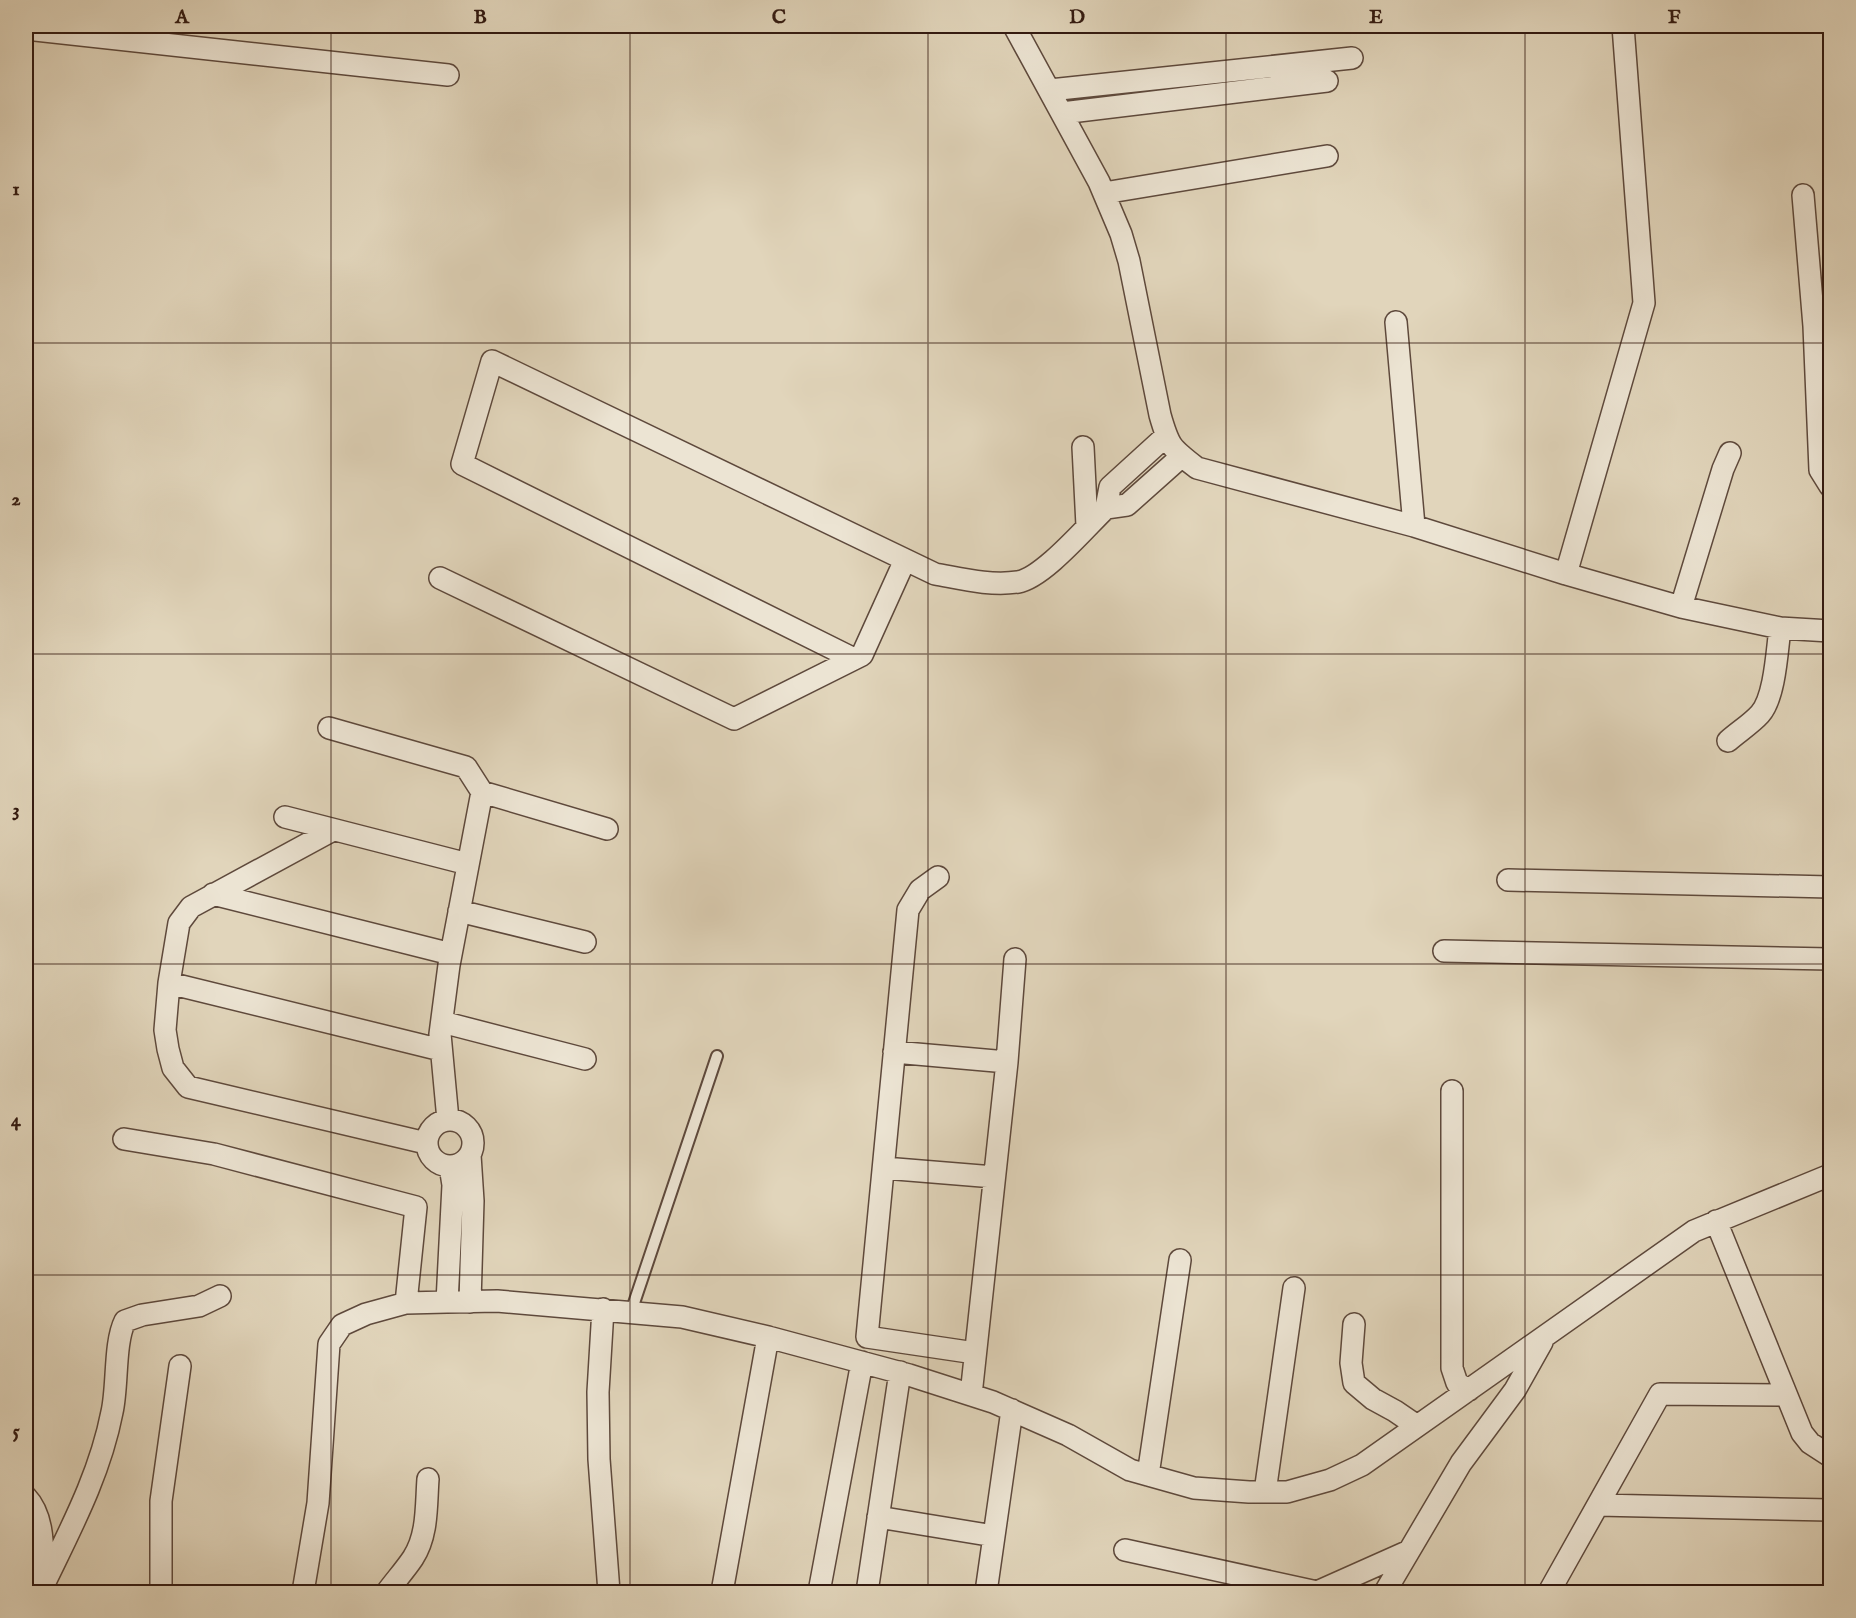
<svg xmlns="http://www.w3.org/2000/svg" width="1856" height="1618" font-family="'IM FELL English',serif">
  <rect width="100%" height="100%" fill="#e1d5bb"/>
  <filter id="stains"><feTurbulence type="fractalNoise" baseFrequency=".00333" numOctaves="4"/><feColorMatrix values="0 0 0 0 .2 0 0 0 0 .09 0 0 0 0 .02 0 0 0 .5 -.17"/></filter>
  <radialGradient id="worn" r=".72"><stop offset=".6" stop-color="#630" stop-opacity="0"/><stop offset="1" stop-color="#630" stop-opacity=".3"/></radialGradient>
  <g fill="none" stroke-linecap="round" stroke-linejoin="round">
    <!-- lane casing -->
    <g stroke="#5e493c" stroke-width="14">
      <path id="lane" d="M631,1312L717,1056"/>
    </g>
    <!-- street casing -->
    <g stroke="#5e493c" stroke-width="24">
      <path id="street" d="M1014,26L1099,182L1121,234L1129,261L1160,415C1169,447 1171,448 1197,468L1414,526L1566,574L1681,607L1780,628L1830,631
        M26,29L448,75
        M1050,90L1352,58
        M1062,113L1327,81
        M1104,193L1327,156
        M1803,195L1814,326L1820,470L1830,486
        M1396,322L1414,526
        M1166,436L1110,487L1106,508L1127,505L1182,456
        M1083,447L1087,526
        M1566,574L1644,303L1623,26
        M440,578L734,719L862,655L905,560
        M1681,607L1723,469L1730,453
        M854,659L462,464L492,361L935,574C963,579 990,586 1018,582C1043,578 1086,527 1106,508
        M329,728L466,767L482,792L449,965L440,1034L448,1120
        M1728,741C1738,732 1751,724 1760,714C1775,697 1777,651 1780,628
        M482,792L607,829
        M285,817L468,864
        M333,830L191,907L179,923L169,983L165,1030L168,1049L173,1068L188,1087L426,1143
        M938,877L920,890L908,910L867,1337L975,1353
        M1508,880L1830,887
        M213,894L451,954
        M459,911L585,942
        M1444,951L1830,959
        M169,983L441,1050
        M442,1022L585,1059
        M894,1052L1007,1062
        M1452,1091V1368L1457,1383L1469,1390
        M427 1143a23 23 0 1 1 46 0a23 23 0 1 1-46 0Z
        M124,1139L214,1154L416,1207L406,1303
        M470,1155L473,1201L470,1302
        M884,1168L994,1177
        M1716,1221L1802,1433L1810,1443L1830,1456
        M447,1302L453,1185L450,1166
        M603,1309L598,1392L599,1459L609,1592
        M1354,1324L1351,1363L1354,1383L1373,1399L1395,1411L1417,1426
        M971,1395L1007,1062L1015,959
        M1148,1475L1180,1260
        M1265,1492L1294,1288
        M26,1497C46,1518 42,1554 44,1582
        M1598,1505L1830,1510
        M878,1517L994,1536
        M1125,1550L1317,1592L1409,1551
        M44,1592V1584C71,1528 100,1474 112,1412C118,1386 114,1343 125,1321L142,1315L199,1306L220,1296
        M161,1592V1501L180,1366
        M303,1592L318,1503L329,1344L342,1325L366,1314L406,1303L447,1302L497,1301L682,1317L768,1337
        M387,1592C395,1581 405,1570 413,1558C428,1535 426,1506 428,1479
        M722,1592L768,1337L909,1375L993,1402L1068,1435L1130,1470L1194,1488L1249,1492H1287L1330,1480L1362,1465L1694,1231L1830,1175
        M819,1592L862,1362
        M867,1592L900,1372
        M986,1592L1012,1410
        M1385,1592L1461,1463L1515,1390L1542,1342
        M1549,1592L1660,1394L1786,1395"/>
    </g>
    <!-- lane -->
    <use href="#lane" stroke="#ece4d3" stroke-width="10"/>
    <!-- street -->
    <use href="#street" stroke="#ece4d3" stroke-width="21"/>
  </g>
  <!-- grid -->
  <path fill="none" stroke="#331a11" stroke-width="1.5" stroke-opacity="0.55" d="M331,26V1592M630,26V1592M928,26V1592M1226,26V1592M1525,26V1592M26,343H1830M26,654H1830M26,964H1830M26,1275H1830"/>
  <!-- margin -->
  <rect width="1856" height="1618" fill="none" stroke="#e1d5bb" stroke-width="66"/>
  <rect x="33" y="33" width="1790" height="1552" fill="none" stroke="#331a11" stroke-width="2"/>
  <g font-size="20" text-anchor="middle" font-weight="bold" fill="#331a11">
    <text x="182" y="23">A</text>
    <text x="480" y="23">B</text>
    <text x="779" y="23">C</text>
    <text x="1077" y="23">D</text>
    <text x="1376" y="23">E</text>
    <text x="1674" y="23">F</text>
    <text x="16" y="195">1</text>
    <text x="16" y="505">2</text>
    <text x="16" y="816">3</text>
    <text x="16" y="1126">4</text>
    <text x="16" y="1437">5</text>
  </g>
  <rect width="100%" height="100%" filter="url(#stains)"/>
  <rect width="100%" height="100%" fill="url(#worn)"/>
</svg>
